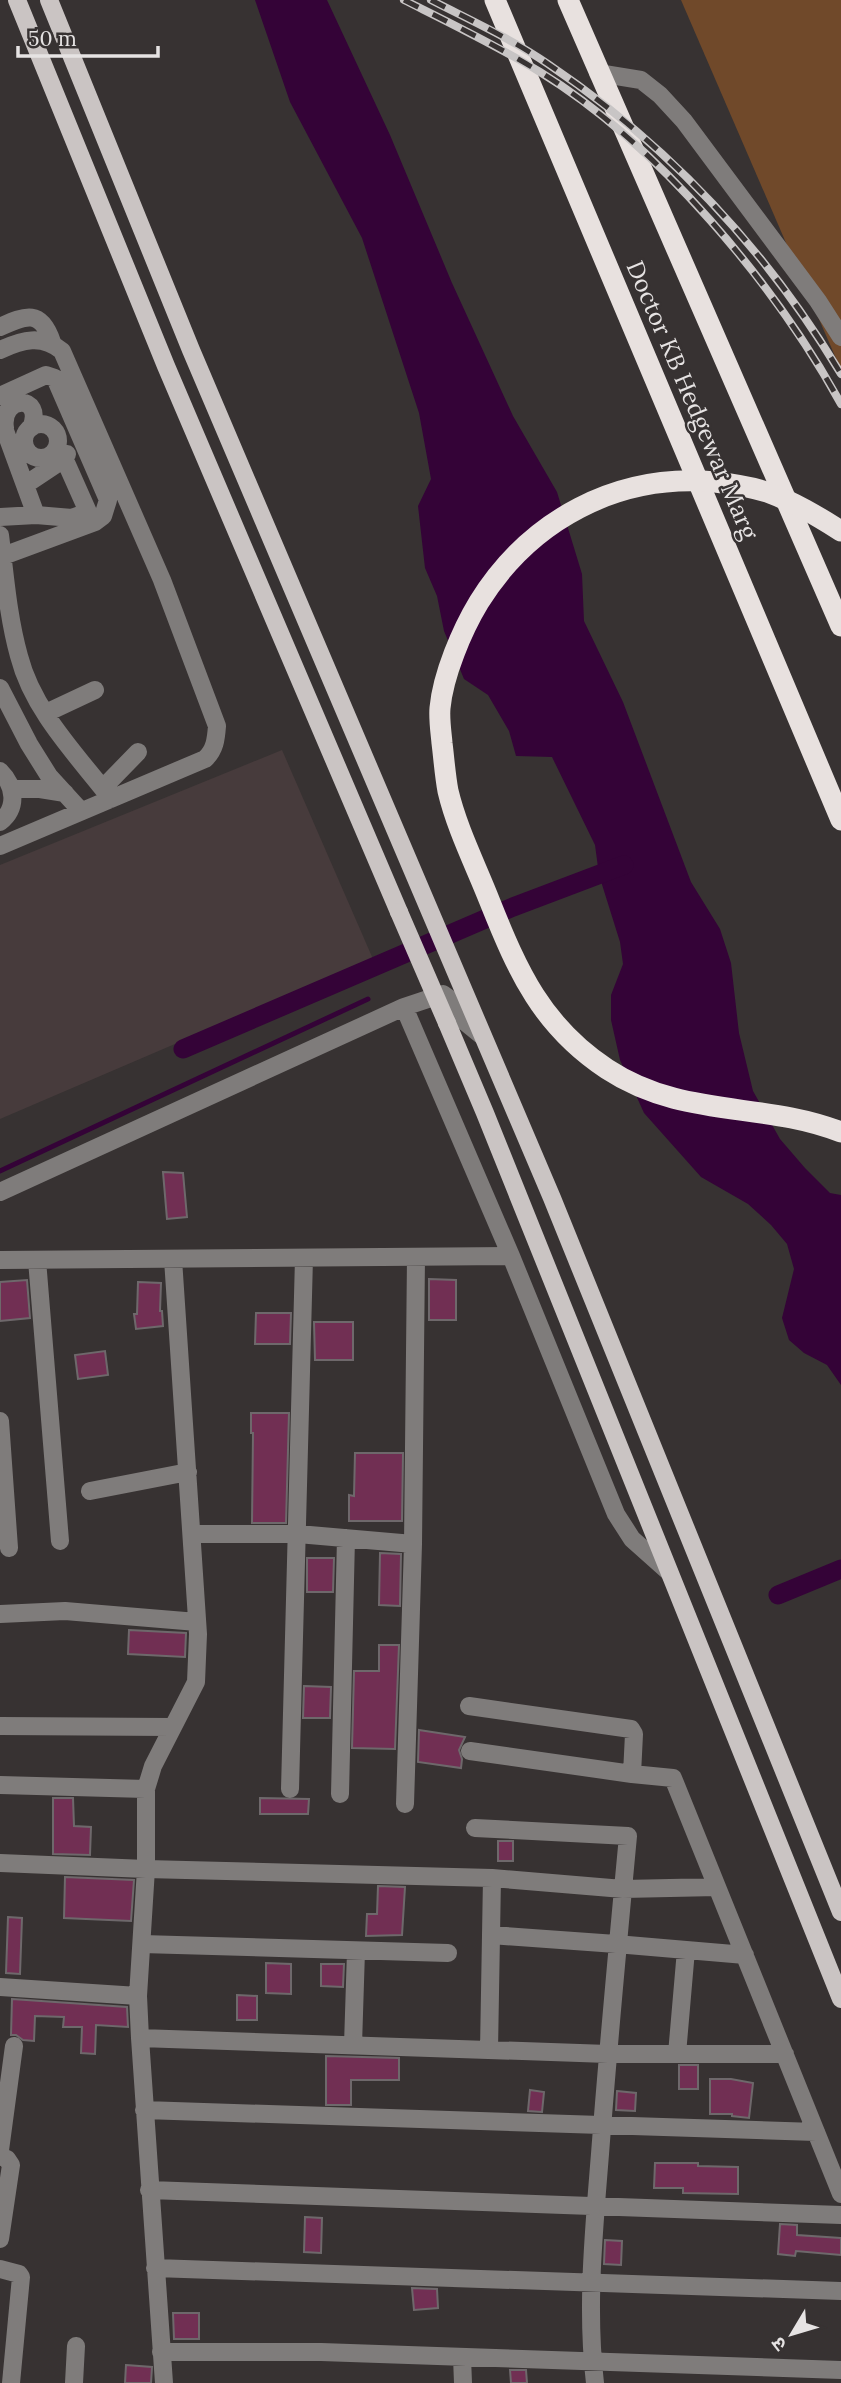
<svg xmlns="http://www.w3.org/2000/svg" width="841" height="2383" font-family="Lora,'Noto Sans Devanagari',serif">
  <rect width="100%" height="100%" fill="#373232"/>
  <!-- built -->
  <path fill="#473b3c" d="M282,750L373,959L0,1119V865Z"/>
  <!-- green -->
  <path fill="#70492a" d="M681,0H841V370Z"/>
  <!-- water -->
  <path fill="#340337" d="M255,0H327L390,135L452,283L513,416L557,492L582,574L584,621L623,702L691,882L720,929L731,963L739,1033L753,1091L780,1139L805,1168L830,1193L841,1195V1385L827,1365L804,1353L789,1340L782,1318L794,1269L787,1244L771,1225L748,1204L701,1177L644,1113L620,1060L611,1020V995L623,964L620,942L599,875L595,845L552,757L516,756L509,731L488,695L464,679L444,631L437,596L425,568L418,506L431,479L419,413L362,238L290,102Z"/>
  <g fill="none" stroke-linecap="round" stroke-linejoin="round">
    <!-- stream -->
    <path stroke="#340337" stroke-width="5" d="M0,1171L368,999"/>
    <!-- canal -->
    <path stroke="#340337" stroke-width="19" d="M183,1049L513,907L624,865
      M778,1595L841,1569"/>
  </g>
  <!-- building -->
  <path fill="#712f53" stroke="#6e686b" stroke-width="2" d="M163,1172L183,1173L187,1217L167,1219Z
    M429,1279L456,1280V1320H429Z
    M27,1280L30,1318L0,1321V1282Z
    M138,1282L161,1283L160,1311H162L163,1326L136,1329L134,1314H137Z
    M256,1313H291L290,1344H255Z
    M314,1322H353V1360H315Z
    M105,1351L108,1375L78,1379L75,1355Z
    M251,1413H289L286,1523H252L253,1433H251Z
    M355,1453H403L402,1521H349V1495L354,1496Z
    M380,1553L401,1554L400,1606L379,1605Z
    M307,1558H334L333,1592H307Z
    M129,1630L186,1633L185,1657L128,1654Z
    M379,1645H399L395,1749L352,1748L354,1671H379Z
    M304,1686L331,1687L330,1718H303Z
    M419,1730L465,1737L459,1750L462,1759L461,1768L418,1762Z
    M53,1798H73L74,1826L91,1827L90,1855L53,1854Z
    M260,1798L309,1799L308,1814H260Z
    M498,1841H513V1861H498Z
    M65,1877L134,1880L131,1921L64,1918Z
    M378,1886L405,1887L402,1935L366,1936L367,1914H377Z
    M8,1917L22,1918L20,1974L6,1973Z
    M266,1963L291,1964V1994L266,1993Z
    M321,1964H344L343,1987L321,1986Z
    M237,1995L257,1996V2020H237Z
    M12,1999L127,2007L128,2027L96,2025L95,2054L81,2053L82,2027H63L64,2017L35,2016L34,2041L23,2040L16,2035H11Z
    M326,2056L399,2058V2080H351V2105H326Z
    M679,2065H698V2089H679Z
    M710,2079H731L753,2083L749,2118L732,2116V2114H710Z
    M530,2090L544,2092L542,2112L528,2111Z
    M617,2091L636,2093L635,2111L616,2110Z
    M655,2163H698V2166L738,2167V2194L683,2193V2188H654Z
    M305,2217L322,2218L321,2253L304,2252Z
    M780,2224L797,2225V2235L841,2238V2255L796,2251L795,2256L778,2254Z
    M605,2240L622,2241L621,2265L604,2264Z
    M412,2288L437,2289L438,2308L414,2310Z
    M173,2313H199V2339H174Z
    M126,2365L152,2367L151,2383H125Z
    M510,2370H526L527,2383H511Z"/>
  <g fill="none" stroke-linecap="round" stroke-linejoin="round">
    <!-- minor -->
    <path stroke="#7f7c7b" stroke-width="18" d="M598,73L641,80L660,95L684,121L818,301L841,337
      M0,327C26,315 41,309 52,342
      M0,350C22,340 42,334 62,351L162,580L217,726C216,739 215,750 205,759L0,846
      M0,396L46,375L55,378L108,500L103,516L95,522L3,556
      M0,417L36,515
      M24 441a17 17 0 1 1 34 0a17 17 0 1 1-34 0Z
      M5,428C0,395 45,394 31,428
      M25,485L55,465L67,454
      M0,517L36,515L72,518L88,512L64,458
      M0,535C5,575 8,617 19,656C33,711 77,755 111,799
      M0,688L29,744L49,776L81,811
      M46,713L95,690
      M0,771C15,786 18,808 0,822
      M103,788L138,752
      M12,789H40L65,793
      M404,1007L511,1256L616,1514L632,1539L669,1572
      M0,1192L404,1007L443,994L450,999L465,1022L481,1035
      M0,1260L511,1256
      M37,1260L60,1541
      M0,1421L9,1548
      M90,1491L188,1472
      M193,1534H298L413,1544
      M0,1614L65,1611L197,1622
      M469,1706L631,1729L634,1734L632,1774
      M0,1726L172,1727
      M470,1751L632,1774L673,1778L841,2194
      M0,1785L146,1789
      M290,1789L304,1258
      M340,1794L346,1538
      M405,1804L413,1544L416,1257
      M475,1828L628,1836C618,1942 608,2048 600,2154C594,2230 586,2307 595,2383
      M0,1863L146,1869L492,1878L623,1889L717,1887
      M491,1935L616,1944L745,1955
      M142,1944L448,1953
      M0,1987L138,1996
      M140,2038L608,2054H785
      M353,2045L356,1951
      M489,2050L492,1878
      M677,2054L686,1950
      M144,2110L816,2132
      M0,2150L14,2046
      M0,2156L7,2159L11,2165L0,2239
      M149,2190L841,2215
      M155,2268L841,2291
      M0,2269L19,2274L21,2277L11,2383
      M161,2352H321L841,2370
      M462,2357L463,2383
      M74,2383L76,2346
      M164,2383L140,2038L138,1996L146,1869V1789L153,1766L196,1682L198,1634L173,1259"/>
    <!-- major -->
    <path stroke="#cac4c3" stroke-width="18" d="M17,0L166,366L399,912
      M49,0L191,350L552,1198L841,1912
      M447,1023L485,1113L841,1999"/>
    <!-- highway -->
    <path stroke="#e8e1df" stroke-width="21" d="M495,0L841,820
      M568,0L841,626"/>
    <!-- rail casing -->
    <g stroke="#c8c5c5" stroke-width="8">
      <path id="rail" d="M404,0C450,23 496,45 540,72C658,144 775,284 841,404
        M431,0C470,20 512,39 548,64C668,145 766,249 841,374"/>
    </g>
    <!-- rail -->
    <use href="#rail" stroke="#373232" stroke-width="5" stroke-dasharray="16" stroke-linecap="butt"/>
    <!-- major-bridge -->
    <path stroke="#cac4c3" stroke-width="18" d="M399,912L447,1023"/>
    <!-- highway-bridge -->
    <path stroke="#e8e1df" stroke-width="21" d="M841,531C817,516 794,502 767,492C751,487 732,484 715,482C617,473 530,520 479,602C462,630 443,675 440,708C439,719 441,732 442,743C444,759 445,775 448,791C457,829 476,866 490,902C518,972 542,1026 607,1069C683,1119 762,1101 841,1132"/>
  </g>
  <g text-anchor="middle" stroke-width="5" stroke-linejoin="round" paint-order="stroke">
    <!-- street labels -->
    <g font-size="24" fill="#e6e3e3" stroke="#373232">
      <text transform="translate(692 400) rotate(67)" y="8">Doctor KB Hedgewar Marg</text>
    </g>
  </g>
  <!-- north arrow -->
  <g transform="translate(792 2334) rotate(232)" stroke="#373232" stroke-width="5" paint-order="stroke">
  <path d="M0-5L12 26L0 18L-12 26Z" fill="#e6e3e3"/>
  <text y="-10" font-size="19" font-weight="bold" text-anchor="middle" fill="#e6e3e3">उ</text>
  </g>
  <!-- scale -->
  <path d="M18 46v10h140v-10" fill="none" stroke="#e6e3e3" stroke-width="3.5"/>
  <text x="28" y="46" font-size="21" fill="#e6e3e3" stroke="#373232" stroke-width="5" paint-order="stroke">50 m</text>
</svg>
